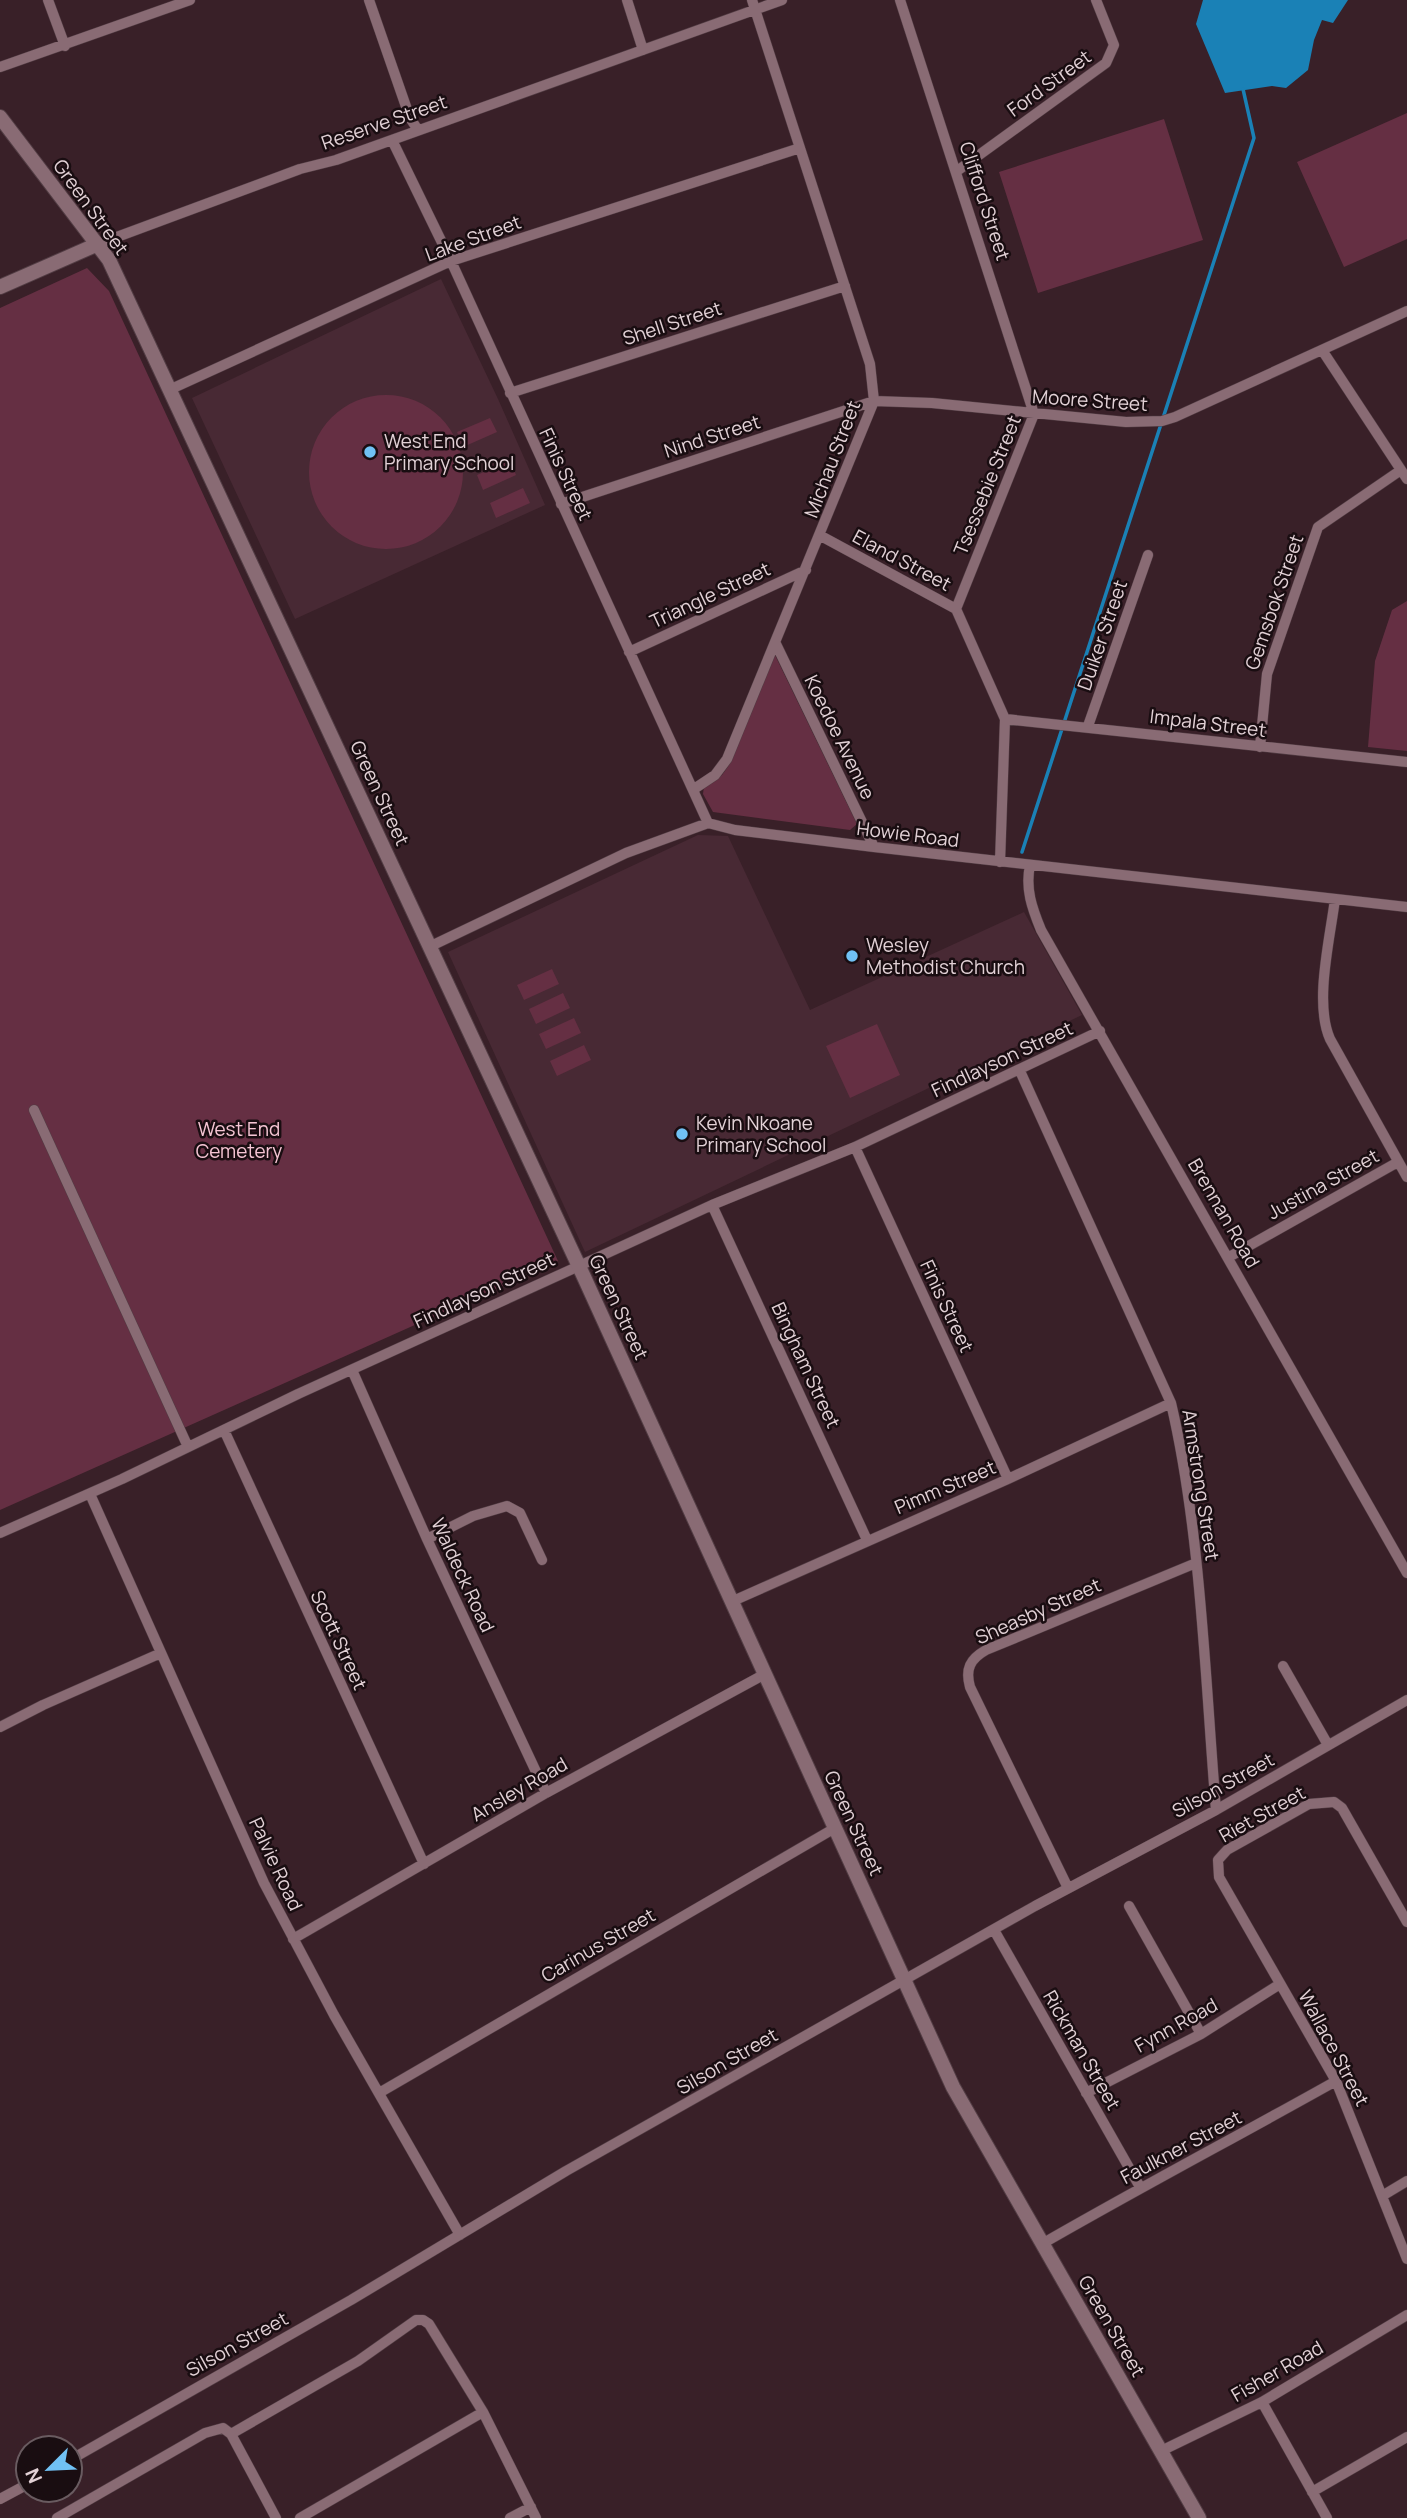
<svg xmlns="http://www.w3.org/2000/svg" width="1407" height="2518" font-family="Manrope,sans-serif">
  <rect width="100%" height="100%" fill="#392028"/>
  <!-- built -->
  <path fill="#482934" d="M441,279L498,399L545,505L295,619L192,398Z
    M698,835L728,836L810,1010L1024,912L1082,1015L585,1252L448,952Z"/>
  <!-- green -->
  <path fill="#652f43" d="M1407,113V239L1344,267L1297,162Z
    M1164,119L1203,240L1038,293L999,172Z
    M87,268L109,291L558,1261L0,1510V308Z
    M309 472a77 77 0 1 1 154 0a77 77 0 1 1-154 0Z
    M490,418L497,432L463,447L457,432Z
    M510,460L516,475L483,490L477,475Z
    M523,488L530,503L496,518L490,503Z
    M1407,601V751L1368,747L1375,661L1392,610Z
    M775,655L857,824L850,830L713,812L703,794L704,786L722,775L729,765Z
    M552,969L559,984L524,1000L517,985Z
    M563,993L570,1008L536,1024L529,1009Z
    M574,1018L581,1033L546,1049L539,1034Z
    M877,1024L900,1075L850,1098L826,1046Z
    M584,1045L591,1060L557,1076L550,1061Z"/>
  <!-- water -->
  <path fill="#1a81b6" d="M1203,0H1348L1333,23L1322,20L1314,40L1308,70L1286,88L1272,86L1225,93L1196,24Z"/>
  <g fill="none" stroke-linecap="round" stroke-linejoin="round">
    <!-- stream -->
    <path stroke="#1a81b6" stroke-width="3.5" d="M1022,852L1254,138L1243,89"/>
    <!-- street casing -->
    <g stroke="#523d44" stroke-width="11">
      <path id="street" d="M48,0L65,46
        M369,0L410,118L418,130
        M627,0L643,50
        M900,0L1034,414L956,609
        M0,67L190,0
        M392,140L451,261L708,823
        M957,171L1106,63L1114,45L1096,0
        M98,244L300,169L336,160L782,0
        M1322,350L1407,479
        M169,390L451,261L800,148
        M510,393L845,286
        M561,504L874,401L932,403L1126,422L1162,421L1175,417L1407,311
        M821,536L956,609L1005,719L1000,862
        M775,642L874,847
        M629,652L806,570
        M1005,719L1407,762
        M1088,726L1148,555
        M1260,747L1267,674L1318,527L1401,470
        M694,789L715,775L727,759L874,401L870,364L752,0
        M1030,865C1025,889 1032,908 1041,930L1407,1573
        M1335,899C1330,939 1314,1003 1330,1039L1407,1177
        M431,946L626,853L708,823L735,830L874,847L1407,907
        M1020,1071L1171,1403C1201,1532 1205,1677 1216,1810
        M34,1110L188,1447
        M855,1147L1008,1479
        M712,1205L867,1540
        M1229,1257L1398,1162
        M352,1370L427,1539L546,1793
        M224,1430L424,1864
        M90,1494L264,1883L334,2015L460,2235
        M0,1533L122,1479L298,1394L579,1266L712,1205L855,1147L1100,1031
        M427,1539L473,1516L507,1506L520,1513L542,1560
        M733,1601L1008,1479L1171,1403
        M1283,1666L1328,1745
        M0,1727L43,1705L161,1653
        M1068,1888L970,1687C965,1669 970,1659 986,1650L1196,1563
        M1129,1906L1201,2034
        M1407,1922L1342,1808L1334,1802L1309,1804L1227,1850L1218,1860L1219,1877L1336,2081L1407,2259
        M994,1930L1140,2187
        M293,1939L546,1793L765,1674
        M379,2093L835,1828
        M1086,2093L1201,2034L1280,1984
        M1382,2196L1407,2181
        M1042,2244C1139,2188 1238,2136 1336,2081
        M1262,2402L1327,2518
        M231,2434L358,2361L416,2320H423L429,2324L483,2412L536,2518
        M1161,2451L1262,2402L1407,2315
        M70,2460L351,2300L566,2171L1035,1906L1216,1810L1407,1700
        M1312,2492L1407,2437
        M0,2499L28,2484
        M57,2518L205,2433L223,2428L231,2434L276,2518
        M300,2518L483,2412
        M510,2518L531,2507"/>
    </g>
    <!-- secondary casing -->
    <g stroke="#523d44" stroke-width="16">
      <path id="secondary" d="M0,117L109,260L584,1277L953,2087L1199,2518
        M0,287L98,244"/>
    </g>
    <!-- street -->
    <use href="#street" stroke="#896b74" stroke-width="10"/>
    <!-- secondary -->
    <use href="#secondary" stroke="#896b74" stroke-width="14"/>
  </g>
  <!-- markers -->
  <g fill="#70c1f4" stroke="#190d11" stroke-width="2.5">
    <circle cx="370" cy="452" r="7"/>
    <circle cx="852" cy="956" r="7"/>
    <circle cx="682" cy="1134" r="7"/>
  </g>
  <g text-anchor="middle" stroke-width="5" stroke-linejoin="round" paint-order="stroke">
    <!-- street labels -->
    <g font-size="19" fill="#e2d1d6" stroke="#190d11">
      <text transform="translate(1049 83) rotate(-36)" y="7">Ford Street</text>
      <text transform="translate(384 122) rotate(-19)" y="7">Reserve Street</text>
      <text transform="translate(985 201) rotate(72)" y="7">Clifford Street</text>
      <text transform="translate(91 207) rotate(54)" y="7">Green Street</text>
      <text transform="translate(473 238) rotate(-20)" y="7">Lake Street</text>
      <text transform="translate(672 323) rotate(-18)" y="7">Shell Street</text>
      <text transform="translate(1090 400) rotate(4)" y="7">Moore Street</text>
      <text transform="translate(712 436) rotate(-18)" y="7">Nind Street</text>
      <text transform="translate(832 459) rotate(-69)" y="7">Michau Street</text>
      <text transform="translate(566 474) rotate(65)" y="7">Finis Street</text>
      <text transform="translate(987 485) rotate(-68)" y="7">Tsessebie Street</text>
      <text transform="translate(902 560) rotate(28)" y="7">Eland Street</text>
      <text transform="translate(710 595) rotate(-25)" y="7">Triangle Street</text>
      <text transform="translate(1274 602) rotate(-71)" y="7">Gemsbok Street</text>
      <text transform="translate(1102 635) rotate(-71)" y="7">Duiker Street</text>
      <text transform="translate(1208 723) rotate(7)" y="7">Impala Street</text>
      <text transform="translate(840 737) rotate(64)" y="7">Koedoe Avenue</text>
      <text transform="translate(380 793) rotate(65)" y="7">Green Street</text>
      <text transform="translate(908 834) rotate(7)" y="7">Howie Road</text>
      <text transform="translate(1002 1059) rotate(-25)" y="7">Findlayson Street</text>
      <text transform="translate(1323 1184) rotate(-29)" y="7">Justina Street</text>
      <text transform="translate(1224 1213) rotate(60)" y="7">Brennan Road</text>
      <text transform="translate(484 1290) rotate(-25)" y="7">Findlayson Street</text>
      <text transform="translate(947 1306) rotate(65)" y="7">Finis Street</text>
      <text transform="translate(619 1307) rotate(65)" y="7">Green Street</text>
      <text transform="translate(806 1365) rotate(65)" y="7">Bingham Street</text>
      <text transform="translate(1201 1485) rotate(81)" y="7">Armstrong Street</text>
      <text transform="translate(945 1487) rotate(-23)" y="7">Pimm Street</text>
      <text transform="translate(463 1575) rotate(65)" y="7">Waldeck Road</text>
      <text transform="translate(1038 1611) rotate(-24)" y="7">Sheasby Street</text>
      <text transform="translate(339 1640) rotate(65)" y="7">Scott Street</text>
      <text transform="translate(1223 1785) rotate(-29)" y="7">Silson Street</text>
      <text transform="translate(519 1789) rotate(-30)" y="7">Ansley Road</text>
      <text transform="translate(1262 1814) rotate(-29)" y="7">Riet Street</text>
      <text transform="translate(854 1823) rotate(65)" y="7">Green Street</text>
      <text transform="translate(276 1864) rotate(65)" y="7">Palvie Road</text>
      <text transform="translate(598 1945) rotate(-30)" y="7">Carinus Street</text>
      <text transform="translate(1176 2025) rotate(-29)" y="7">Fynn Road</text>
      <text transform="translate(1334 2048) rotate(62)" y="7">Wallace Street</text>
      <text transform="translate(1082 2050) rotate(60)" y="7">Rickman Street</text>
      <text transform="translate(727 2061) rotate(-30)" y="7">Silson Street</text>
      <text transform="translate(1181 2147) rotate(-28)" y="7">Faulkner Street</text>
      <text transform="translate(1112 2326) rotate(60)" y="7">Green Street</text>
      <text transform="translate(237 2344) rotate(-29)" y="7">Silson Street</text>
      <text transform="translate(1277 2371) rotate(-30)" y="7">Fisher Road</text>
    </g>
    <!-- poi labels -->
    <g font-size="19" fill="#e2d1d6" stroke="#190d11" text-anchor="start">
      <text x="384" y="448">West End<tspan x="384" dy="22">Primary School</tspan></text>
      <text x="866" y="952">Wesley<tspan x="866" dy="22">Methodist Church</tspan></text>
      <text x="696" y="1130">Kevin Nkoane<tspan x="696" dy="22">Primary School</tspan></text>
    </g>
    <!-- park labels -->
    <g font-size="19" fill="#f6c5d4" stroke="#190d11">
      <text x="239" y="1136">West End<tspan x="239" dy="22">Cemetery</tspan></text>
    </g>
  </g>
  <!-- north arrow -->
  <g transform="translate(49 2469) rotate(246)"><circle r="33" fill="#190d11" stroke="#695b60" stroke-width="2"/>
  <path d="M0-5L12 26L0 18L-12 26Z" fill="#70c1f4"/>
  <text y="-10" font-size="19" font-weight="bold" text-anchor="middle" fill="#e2d1d6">N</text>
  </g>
</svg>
